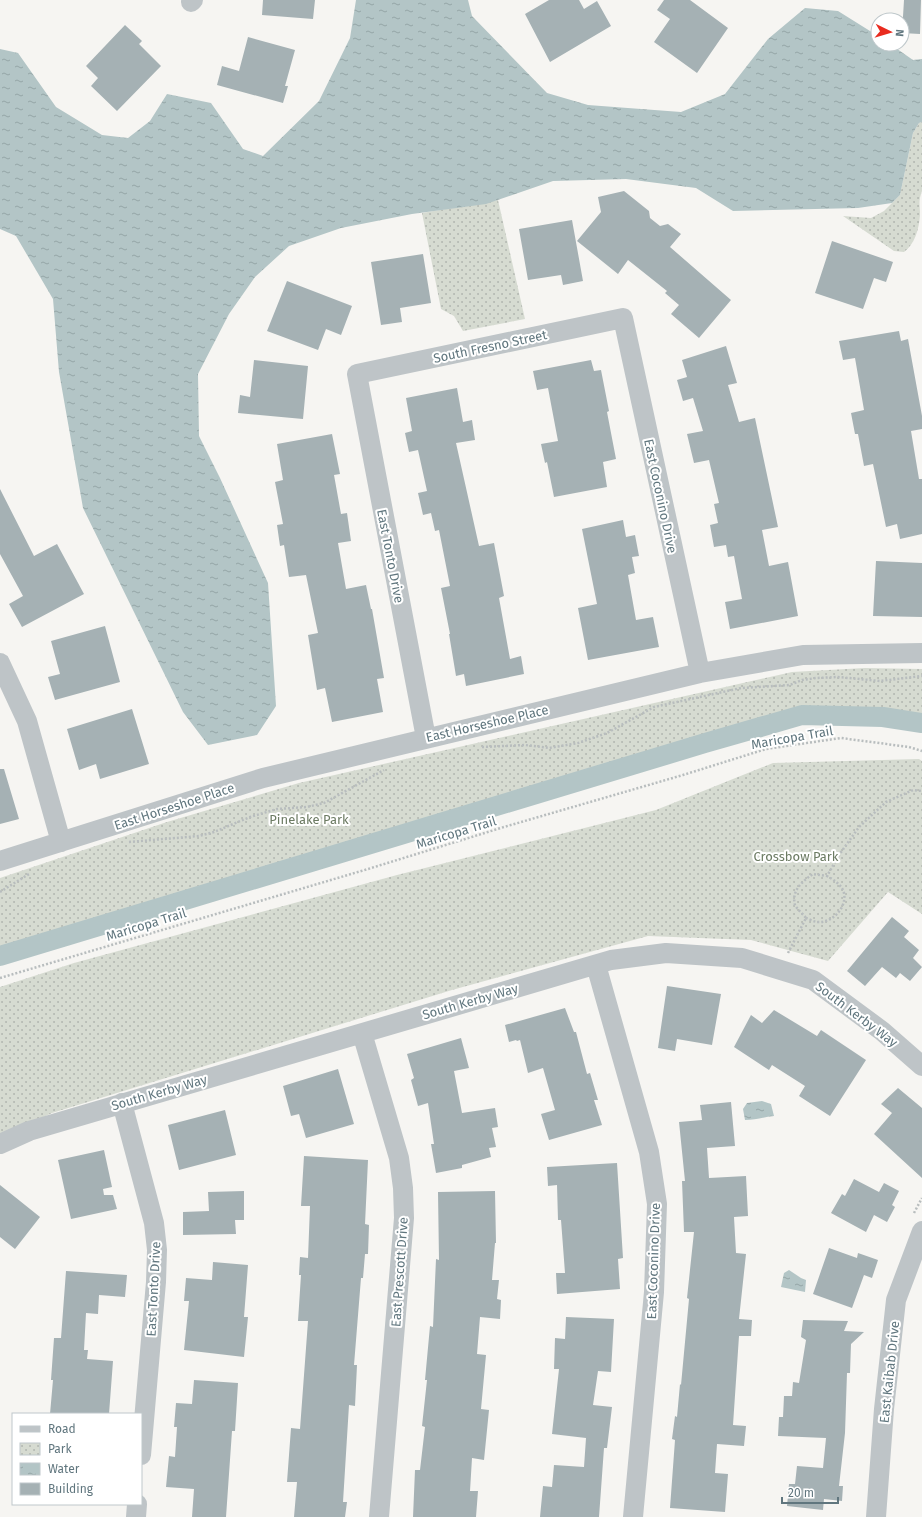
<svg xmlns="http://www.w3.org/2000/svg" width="922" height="1517" font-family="'Fira Sans',sans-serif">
  <defs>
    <pattern id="park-dots" width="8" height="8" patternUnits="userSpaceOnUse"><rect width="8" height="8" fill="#d6dbd1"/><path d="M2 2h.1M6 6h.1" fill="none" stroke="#b1b6af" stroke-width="1.8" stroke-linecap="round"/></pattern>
    <pattern id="water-ripples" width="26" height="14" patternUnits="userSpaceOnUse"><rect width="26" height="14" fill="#b3c5c6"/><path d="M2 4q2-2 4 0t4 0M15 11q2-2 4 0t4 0" fill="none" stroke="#95a5a6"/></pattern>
  </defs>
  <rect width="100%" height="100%" fill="#f6f5f2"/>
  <!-- park -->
  <path fill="url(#park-dots)" d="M922,122V191C918,202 920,204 920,215C919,229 915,244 904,252L894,251L843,216L871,218L884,211L900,195L913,133L919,123Z
    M498,200L525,319L463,331L454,316L441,309L422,213Z
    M865,668L922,669V720L886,714L846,712L806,713L740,730L242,877L128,913L0,949V878L167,822L299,783L792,672Z
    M919,759L922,761V914L888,892L828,961L751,940L648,936L452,990L52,1113L0,1138V987L74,963L397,875L656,810L773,763Z"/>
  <!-- water -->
  <path fill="url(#water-ripples)" d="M356,0H468L472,16L547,93L588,105L681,112L725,94L768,39L805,8L838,11L878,36V44H890L913,60L922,59V122L919,123L913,133L900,195L892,203L858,208L733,211L696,188L626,179L553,181L486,204L412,214L341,228L289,246L255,277L229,314L198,374L199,436L220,478L268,583L276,706L257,735L208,745L183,712L83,508L59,372L53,299L16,236L0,229V49L18,53L56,107L102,135L128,138L150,121L167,94L211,103L243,149L263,156L319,101L350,38Z
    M762,1101L771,1104L774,1116C764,1117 755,1120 745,1120L743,1109L747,1103Z
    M789,1270L801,1278L806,1280L805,1292L781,1287L784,1273Z"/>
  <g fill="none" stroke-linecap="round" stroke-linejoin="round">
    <!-- canal -->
    <path stroke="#b3c5c6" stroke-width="20" d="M0,956L705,743L802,715L883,717L922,723"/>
  </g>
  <!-- building -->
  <path fill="#a5b1b4" d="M263,0H315L313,19L262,15Z
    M549,0H579L584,9L597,1L611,26L550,62L525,14Z
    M664,0H690L728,28L697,73L654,42L670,19L657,10Z
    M904,0H921L920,34L902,33Z
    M125,25L142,41L139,44L161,66L117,111L91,86L98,78L86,66Z
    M248,37L295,50L285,86H288L283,103L217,85L222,66L239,71Z
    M624,191L649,211L650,218L660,226L668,224L681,234L670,247L731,300L699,338L671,314L679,305L665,293L667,291L628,260L618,274L577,241L601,212L598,197Z
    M572,220L583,281L563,285L561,275L528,280L519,229Z
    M832,241L893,262L886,282L874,278L863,309L815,293Z
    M423,254L431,303L400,308L402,322L381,325L371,262Z
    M287,281L352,306L341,335L326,329L318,350L267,331Z
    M899,331L901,341L908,339L922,416V429L911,431L919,479H922V534L900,539L897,524L886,527L873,464L864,466L858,434H855L851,413L864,410L855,358L843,360L839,341Z
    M726,346L737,383L728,385L739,422L755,418L778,527L762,530L769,566L788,562L798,616L730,629L725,602L742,599L734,556L728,557L726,545L714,547L710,525L718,523L714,504L719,503L709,460L694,463L687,434L703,431L693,398L683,401L677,380L687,377L682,360Z
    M254,360L308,366L303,419L238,413L240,395L250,397Z
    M591,360L594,371L601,370L609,411L607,412L616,459L603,462L607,487L554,497L547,462L545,463L541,444L558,441L548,388L537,390L533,371Z
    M457,388L463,422L472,420L475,440L456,443L479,546L494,543L504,596L499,598L510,659L521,656L524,674L466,686L464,674L456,676L449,634H450L441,588L450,586L439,530L435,531L431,513L423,515L418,493L427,491L418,450L409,452L405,433L412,431L406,398Z
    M332,434L340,474L334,475L341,514L347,513L351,541L338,543L346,589L366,585L371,609H372L384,678L377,679L383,712L332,722L325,688L317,690L314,671L308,635L318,633L306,575L289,577L284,545L280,546L277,525L283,524L275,482L283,480L277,444Z
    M0,489L34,556L57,544L84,594L22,627L9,604L23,596L0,554Z
    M623,520L626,537L635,535L639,556L632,557L635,573L628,575L636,620L653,617L659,647L588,660L578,608L597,604L582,529Z
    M876,561L922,563V617L873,616Z
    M105,626L120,682L55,700L48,677L60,674L51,641Z
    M132,709L149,764L100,779L96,764L79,770L67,729Z
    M0,769H4L19,819L0,824Z
    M892,917L909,931L904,937L919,950L913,958L922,967L910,981L900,973L896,978L882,967L865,986L847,971Z
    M667,986L721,994L712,1045L677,1039L675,1051L658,1048Z
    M565,1008L574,1032H576L587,1074L590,1073L598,1100H594L602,1125L549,1140L541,1114L555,1110L543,1068L528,1073L520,1040L517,1041L516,1040L509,1042L505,1025Z
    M774,1010L817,1036L821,1030L866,1060L830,1116L799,1096L805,1086L772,1065L769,1070L734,1047L751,1015L762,1023Z
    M461,1038L469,1068L454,1071L462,1113L495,1108L498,1127L492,1128L496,1147L489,1148L491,1157L462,1165V1168L436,1173L431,1144H434L428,1103L418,1106L411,1080L414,1078L407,1054Z
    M338,1069L354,1124L306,1138L299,1114L291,1116L283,1086Z
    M898,1088L922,1108V1178L874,1134L892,1113L881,1104Z
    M731,1102L735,1146L707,1148L709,1178L746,1176L748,1216L734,1217L736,1253L746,1254L739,1319L752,1320L751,1336H739L733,1425L746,1426L744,1446L717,1444L715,1473L728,1474L725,1512L670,1508L675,1440L672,1439L675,1416L677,1417L680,1384L681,1385L689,1299L687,1298L694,1232H684L682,1181H685L679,1122L702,1120L700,1105Z
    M225,1110L236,1155L179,1170L168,1125Z
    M104,1150L112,1187L103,1189L104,1195H113L117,1209L71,1219L58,1160Z
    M304,1156L368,1160L365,1224L369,1225L368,1254H365L363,1278H361L354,1365H357L355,1406L349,1405L343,1502H347L345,1517H294L297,1482H287L291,1428L300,1429L308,1321H298L301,1275H299L300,1257L308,1258L310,1206H301Z
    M617,1163L623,1258L618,1259L620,1289L557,1294L556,1273H565L561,1220H558L557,1185L548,1186L547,1167Z
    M854,1179L879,1192L884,1183L899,1191L892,1205L895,1207L887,1222L874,1215L866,1232L831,1213L842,1194L845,1196Z
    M0,1185L40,1217L15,1249L0,1237Z
    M244,1191V1220H235L236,1234L183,1235V1212L209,1211L208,1192Z
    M495,1191L496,1243H495L492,1280H499L497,1299L501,1300L500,1319L480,1317L477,1354L486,1355L481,1409L489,1410L484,1460L472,1458L470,1491H478L476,1517H413L415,1470H420L425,1427L422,1426L427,1380H425L430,1326L433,1327L436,1259L439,1260L438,1192Z
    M829,1248L857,1258L858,1253L878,1260L872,1278L864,1275L852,1308L813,1294Z
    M213,1262L248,1265L244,1317H248L244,1357L184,1350L189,1301H184L186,1278L212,1280Z
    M66,1271L127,1275L125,1297L99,1295L98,1314L86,1313L84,1350H88L87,1359L113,1361L109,1414H50L53,1380H51L54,1338H61Z
    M566,1317L614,1319L611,1372L598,1371L593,1405L612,1407L607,1448H604L599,1517H540L543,1486L552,1487L554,1465L584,1467L586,1438L552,1434L559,1369H554L555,1338L565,1339Z
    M803,1320L848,1321L844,1331L864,1332L851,1344L850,1373H847L845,1433L839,1486H843L842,1501L824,1499L823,1510L787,1506L789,1484H795L797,1466L823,1468L826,1438L778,1436L779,1417H783L784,1396H792L793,1382L799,1383L806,1340L801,1337Z
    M194,1380L238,1383L235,1431H232L226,1517H192L194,1489L166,1487L169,1456L175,1457L177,1427H174L176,1403L192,1404Z"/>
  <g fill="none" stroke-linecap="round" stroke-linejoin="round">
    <!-- path -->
    <path stroke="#b8bdbe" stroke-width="2.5" stroke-dasharray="2 2" stroke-linecap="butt" d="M482,747L525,745L549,748L578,743L607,733L654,707L741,688L790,685L802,680L816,678L838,677L880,681L922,676
      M129,842L199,836L214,832L250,817L277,809L307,807L324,803L384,770
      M0,892L29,874
      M806,918C809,919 814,922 818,922C832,923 847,908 844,893C842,885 834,880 827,876
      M788,953L806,918C803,914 797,909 795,905C791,890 803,881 813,874L827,876L839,855L859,827L886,802L913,790L922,791
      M0,978L368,869L504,827L683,775L766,749L841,738L909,747L922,751
      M914,1213L922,1198"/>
    <!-- minor -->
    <path stroke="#bec4c7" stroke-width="20" d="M191,2L193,0
      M0,663L27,721L61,842
      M426,738L357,374L623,318L700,673
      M0,861L263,778L700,673L803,655L922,653
      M596,965L649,1152L657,1204L654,1292L633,1517
      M362,1033L399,1158L403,1188L404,1218L379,1517
      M122,1103L154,1223L157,1250L156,1282L141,1455
      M0,1144L29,1131L611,960L666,953L742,958L813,980L882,1031L922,1066
      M136,1517L137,1504
      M876,1517L884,1409L896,1300L922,1231"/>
  </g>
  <g text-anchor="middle" stroke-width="4" stroke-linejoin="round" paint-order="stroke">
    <!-- street labels -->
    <g font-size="13" fill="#60767e" stroke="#fff">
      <text transform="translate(490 346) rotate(-12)" y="5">South Fresno Street</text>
      <text transform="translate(661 496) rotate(78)" y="5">East Coconino Drive</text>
      <text transform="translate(391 556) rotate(79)" y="5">East Tonto Drive</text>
      <text transform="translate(487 723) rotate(-13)" y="5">East Horseshoe Place</text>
      <text transform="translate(792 737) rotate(-10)" y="5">Maricopa Trail</text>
      <text transform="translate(174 806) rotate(-18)" y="5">East Horseshoe Place</text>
      <text transform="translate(456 832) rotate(-17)" y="5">Maricopa Trail</text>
      <text transform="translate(146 924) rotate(-17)" y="5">Maricopa Trail</text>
      <text transform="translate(470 1001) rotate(-16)" y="5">South Kerby Way</text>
      <text transform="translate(857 1014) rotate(37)" y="5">South Kerby Way</text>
      <text transform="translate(159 1092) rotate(-16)" y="5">South Kerby Way</text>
      <text transform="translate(653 1261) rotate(-88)" y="5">East Coconino Drive</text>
      <text transform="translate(399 1272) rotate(-86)" y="5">East Prescott Drive</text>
      <text transform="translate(153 1289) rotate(-87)" y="5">East Tonto Drive</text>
      <text transform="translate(889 1372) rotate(-84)" y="5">East Kaibab Drive</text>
    </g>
    <!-- park labels -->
    <g font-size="13" fill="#6c7b63" stroke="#fff">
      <text x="309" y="824">Pinelake Park</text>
      <text x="796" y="861">Crossbow Park</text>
    </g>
  </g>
  <!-- legend -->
  <rect x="12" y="1413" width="130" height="92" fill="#ffffff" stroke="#bfc8cb"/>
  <rect x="20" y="1426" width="20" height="6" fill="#bec4c7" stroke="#bfc8cb"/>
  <text x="48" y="1433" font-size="12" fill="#60767e">Road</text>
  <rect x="20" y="1443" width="20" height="12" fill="url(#park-dots)" stroke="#bfc8cb"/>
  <text x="48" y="1453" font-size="12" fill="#60767e">Park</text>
  <rect x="20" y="1463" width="20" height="12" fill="url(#water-ripples)" stroke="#bfc8cb"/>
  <text x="48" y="1473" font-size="12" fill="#60767e">Water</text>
  <rect x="20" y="1483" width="20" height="12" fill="#a5b1b4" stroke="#bfc8cb"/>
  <text x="48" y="1493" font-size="12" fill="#60767e">Building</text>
  <!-- north arrow -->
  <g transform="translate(890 32) rotate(95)"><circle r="19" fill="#ffffff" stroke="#bfc8cb"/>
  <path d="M0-3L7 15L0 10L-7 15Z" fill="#e92b1f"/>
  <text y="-6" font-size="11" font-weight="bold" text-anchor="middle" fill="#60767e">N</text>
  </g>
  <!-- scale -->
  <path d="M782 1497v6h56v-6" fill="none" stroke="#60767e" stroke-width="2"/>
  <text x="788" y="1497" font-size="12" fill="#60767e" stroke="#ffffff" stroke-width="3" paint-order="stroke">20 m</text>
</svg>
